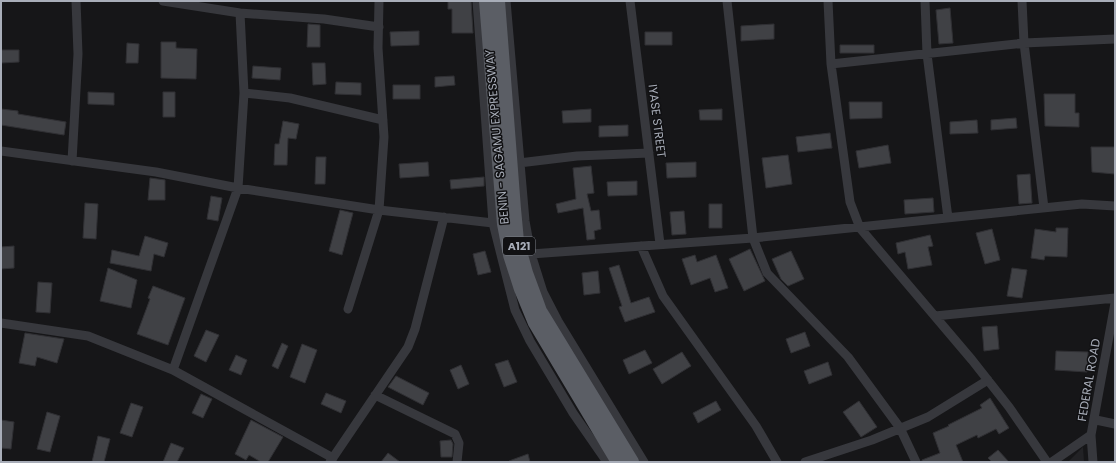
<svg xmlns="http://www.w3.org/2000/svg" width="1116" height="463" font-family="Poppins,sans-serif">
  <rect width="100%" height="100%" fill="#161618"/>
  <!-- built -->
  <path fill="#222225" d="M1083,447L1084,462H1068Z"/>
  <!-- building -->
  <path fill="#404145" stroke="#303034" d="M448,1H471L473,33H452V9H448Z
    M950,8L953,43L939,44L936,10Z
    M308,24L320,25V47H307Z
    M774,24V39L741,41V26Z
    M419,31V45L391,46L390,32Z
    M645,32H672V45H645Z
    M161,42H176V48L197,49L196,79L161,78Z
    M127,43L139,44L138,63H126Z
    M840,45H874V53H840Z
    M1,50H19V62L1,63Z
    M312,63H325L326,84L313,85Z
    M253,66L281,68L280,80L252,78Z
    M454,76L455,85L435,87V77Z
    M336,82L361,83V95L335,94Z
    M393,85H420V99H393Z
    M88,92L114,93V105L88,104Z
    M163,92H175V117H163Z
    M1044,94H1075V113H1079V127L1045,126Z
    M849,102H882V118L850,119Z
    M1,109L18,111V114L66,122L64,135L1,125Z
    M591,109V122L563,123L562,111Z
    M722,109V120H700L699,110Z
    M1016,118L1017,128L991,130V120Z
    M977,120L978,133L950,134V122Z
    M283,121L299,124L296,139L288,138L287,165H274L275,144H279Z
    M628,125V136L599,137V126Z
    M830,133L832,148L798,152L796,137Z
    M888,145L891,163L859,168L856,151Z
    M1091,147H1115V174L1092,172Z
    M788,155L792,184L766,188L762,158Z
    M316,157H326L325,184H315Z
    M428,162L429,176L400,178L399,164Z
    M696,162V177L667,178L666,163Z
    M591,166L594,193L587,194L591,211L599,210L601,229L594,231L595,239L587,240L583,208L558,213L556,204L576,199L573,168Z
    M1030,174L1032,203L1019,204L1017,175Z
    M484,177V186L451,189L450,180Z
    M150,178L165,180V200H148Z
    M637,181V195L608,196L607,182Z
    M211,196L222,198L218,221L207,219Z
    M933,198L934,212L905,214L904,200Z
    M85,203L98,204L96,239L83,238Z
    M709,204H722V228H709Z
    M340,210L353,213L342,255L329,251Z
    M684,211L686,234L672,235L670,212Z
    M1056,228H1068L1067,257L1045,256L1044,260L1031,258L1035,229L1056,232Z
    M992,229L1000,260L985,264L976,233Z
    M930,235L933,246L928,247L932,265L908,269L905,252L898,254L896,243Z
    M145,236L168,243L164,257L154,254L151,271L110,263L112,250L139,256Z
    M14,246V268L1,269V247Z
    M750,249L765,281L744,291L729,259Z
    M485,251L491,272L478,275L473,254Z
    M791,251L804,279L788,286L781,279L772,259Z
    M695,255L697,262L716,255L728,288L715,292L710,278L691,285L682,259Z
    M619,265L631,303L649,297L655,312L625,322L619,307L622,306L609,268Z
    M108,268L137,280L131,308L100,301Z
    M1012,268L1027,270L1022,298L1007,296Z
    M598,271L600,293L584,295L582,273Z
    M38,282L52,283L50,313L36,312Z
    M153,286L185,298L168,345L137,334L150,299L148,298Z
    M997,326L999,349L984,351L982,327Z
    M206,330L219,335L206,362L194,356Z
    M805,332L810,346L791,353L786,339Z
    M25,333L64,339L57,363L37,357L35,366L19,363Z
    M282,343L288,346L278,369L272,366Z
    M302,344L317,350L305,383L290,377Z
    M645,350L652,363L629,374L623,360Z
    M1056,351L1088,352L1087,372L1055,370Z
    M682,352L691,366L662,384L653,369Z
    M236,355L247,360L241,375L229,370Z
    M508,360L517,382L504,387L495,364Z
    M828,362L832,375L809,384L804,371Z
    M461,365L469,384L458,389L450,370Z
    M396,376L429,393L423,405L388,387Z
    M326,393L346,401L341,413L321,404Z
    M201,394L212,399L203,418L192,413Z
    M990,398L1009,428L999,434L996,429L978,438L977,435L956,445L963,462H922V460L940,453L933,433L949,426L948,425L982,408L980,405Z
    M716,401L721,410L698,423L693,413Z
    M859,401L877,427L861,437L843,412Z
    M131,403L143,407L132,437L120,433Z
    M47,412L60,416L50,452L37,449Z
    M1,420L14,422L11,449L1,448Z
    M251,420L283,437L268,462H261L249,455L246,460L235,454Z
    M98,436L110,439L104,462H92Z
    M451,440L453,444L452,457H441L440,441Z
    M171,443L184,448L177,462H163Z
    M998,450L1009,462H992L988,458Z
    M388,453L400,462H381Z
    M528,454L530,462H509V461Z"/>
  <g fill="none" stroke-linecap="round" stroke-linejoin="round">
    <!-- minor -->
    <path stroke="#37383d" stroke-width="9" d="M163,1L240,13L324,19L379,27
      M477,1L493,223L515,310L530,341L573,413L607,462
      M506,1L525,221L531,254L543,292L558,321L644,462
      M630,1L660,244
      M727,1L753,238L767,273L848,357L900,428L916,462
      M828,1L831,64L850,202L860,228L972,360L1009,407L1047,462
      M925,1L927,54L948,218
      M1022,1L1024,43L1044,208
      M831,64L1024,43L1115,39
      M244,93L290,98L383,120
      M1,151L156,172L238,188L379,210L493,223
      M72,161L78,54L76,1
      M519,163L577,156L649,153
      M641,246L663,296L756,426L777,462
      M531,254L753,238L1082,204L1115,206
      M348,309L379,210L384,137L378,48L379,1
      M935,316L1115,298
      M1,323L88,336L173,370L333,458
      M173,370L238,188L244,93L240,13
      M375,395L455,434L459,443L457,462
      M1096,420L1115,424
      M330,462L408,347L415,329L444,217
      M805,462L872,440L928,417L988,380
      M1052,462L1091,435
      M1093,462L1091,435L1115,303"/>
    <!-- trunk -->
    <path stroke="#5b5e65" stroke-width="14" d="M486,1L504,224L510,255L521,289L535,323L618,462
      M498,1L514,209L517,241L526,273L540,311L632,462"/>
  </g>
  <g text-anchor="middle" stroke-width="3" stroke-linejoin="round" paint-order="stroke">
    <!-- shield labels -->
    <rect fill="#111113" stroke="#7b7e86" stroke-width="1" x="503" y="237" width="32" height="18" rx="3"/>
    <g font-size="11" font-weight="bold" fill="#a8adb8">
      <text x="519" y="250">A121</text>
    </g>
    <!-- street labels -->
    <g font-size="12" fill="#a8adb8" stroke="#111113">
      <text transform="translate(657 121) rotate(83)" y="4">IYASE STREET</text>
      <text transform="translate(497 137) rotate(-95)" y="4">BENIN - SAGAMU EXPRESSWAY</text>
      <text transform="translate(1089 380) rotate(-80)" y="4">FEDERAL ROAD</text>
    </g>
  </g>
  <!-- border -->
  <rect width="1116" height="463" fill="none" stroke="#a8adb8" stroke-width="4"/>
</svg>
